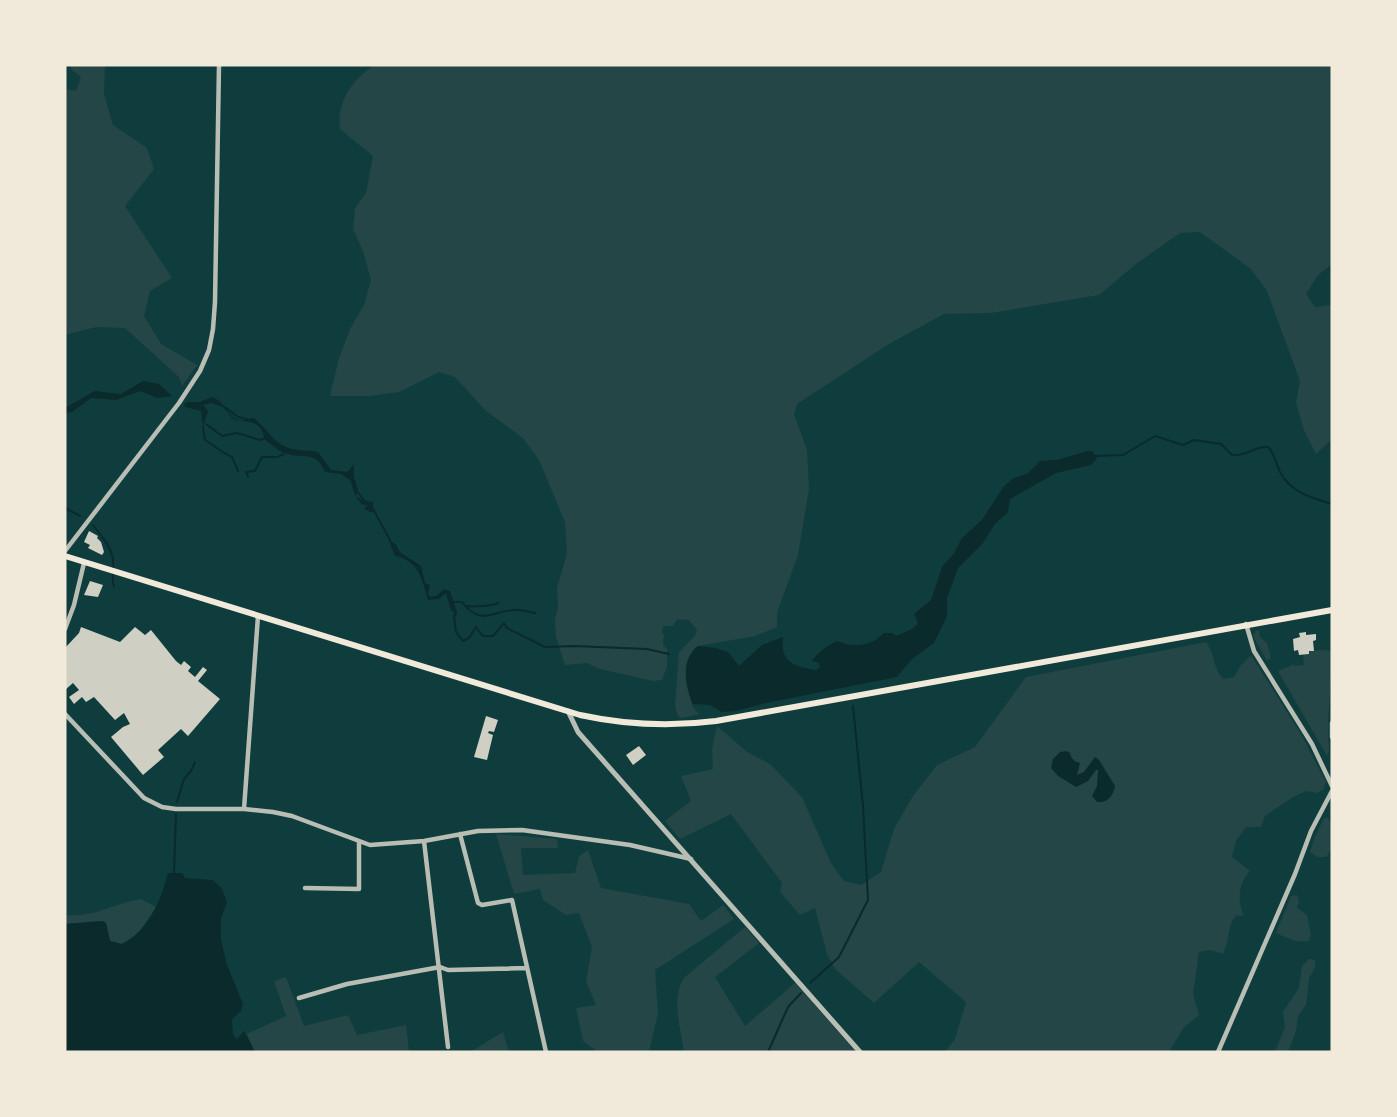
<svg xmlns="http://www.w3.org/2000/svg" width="1397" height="1117" font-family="Roboto,sans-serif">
  <rect width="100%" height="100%" fill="#0f3d3e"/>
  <!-- green -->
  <path fill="#244646" d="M71,65H105L104,94L113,125L147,148L154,169L125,206L172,278L150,291L144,316L161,344L197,365L182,386L179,377L125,328L96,327L65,335V89L76,91L81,77L71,69Z
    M375,65H1332V264L1318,275L1306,294L1315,307L1332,305V439L1316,454L1304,430L1296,403L1300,381L1267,291L1251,269L1200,232L1180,233L1136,264L1099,295L991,313L944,314L889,344L797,404L794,414L807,450L809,489L798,555L777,613V627L755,636L698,646C695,665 681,703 700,714L682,718L678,716L675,707L679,652L695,636L697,630L689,620L677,619L673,626H663L662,634H664L663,645L667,649V667L662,680L653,681L600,669L587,663L565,665L556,637L555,619L558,608L557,588L567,554L565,522L539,460L523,438L486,411L455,377L439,372L399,392L370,396H330L339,358L350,329L364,305L371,280L363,251L353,229L355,208L366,193L373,156L340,129C336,103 353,78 375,65Z
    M1267,628L1259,631L1260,637L1267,643L1271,658L1267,661L1253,636L1256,631Z
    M1206,642C1216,656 1212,666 1223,679L1234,677L1241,665L1251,655L1301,734L1326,782L1323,790L1317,793L1306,791L1293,797L1265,816L1261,827H1246L1236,841L1232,857L1250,871C1238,884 1237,901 1244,916L1236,915C1227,926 1230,940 1223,954L1210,950L1199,952L1193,994L1199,1015L1184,1027L1169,1052H945L955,1039L966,1002L919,962L874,1003L835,969L827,954L815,908L800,915L780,892L782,883L731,814L680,839L665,821L691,801L681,776L713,769L712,749L717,726L747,752L770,764L802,797L831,863L844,881L861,885L881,872L894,829L913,796L937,765L975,747L1026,677Z
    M1322,650L1332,651C1332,685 1326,717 1329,751L1327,756L1278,671L1294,664V666L1304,665L1303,655L1309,654V651Z
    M1324,818H1328L1331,822V850L1326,857H1317L1310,852L1314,839Z
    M496,834L557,839L558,848H521L523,875L575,873L579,856L588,850L601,888L689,904L701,921L723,905L734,919L655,970L658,1013L649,1052H598L583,1041L576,1008L596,1005L586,981L592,947L579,913L566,915L543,900L540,889L514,894Z
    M1297,895L1299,901L1297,908L1307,915L1311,935L1309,941C1296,943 1287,938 1276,933L1291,896Z
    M141,899L156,907L136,937L122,944L110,941L106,923L98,921L65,924V915C98,917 111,904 141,899Z
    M745,927L759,943L715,977L745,1026L795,983L856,1052H684C681,1028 670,997 685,977Z
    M1309,959L1315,960V968L1309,978L1306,1005L1298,1016L1296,1031L1288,1052H1275L1285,1027L1283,1012L1299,988L1302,966Z
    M286,977L304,1026L348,1015L357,1035L406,1025L409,1052H255L247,1034L286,1016L274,981Z
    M503,1032L509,1052H470Z"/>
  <!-- water -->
  <path fill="#0a2a2b" d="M143,381L159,384L172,396L157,398L140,391L116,400L91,398L72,412L65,413V408L95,391L121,394Z
    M212,397C227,402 229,422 243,420C247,420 250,418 254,418C266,427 273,443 289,448C298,451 308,450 318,452L331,470L347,472L354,464V477L358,490L356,496L363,501L373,502V513L364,509L367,505L361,504L355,495L350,480L341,474L325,472C315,449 303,460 285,453C277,451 272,444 265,440C260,418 251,424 233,419L223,407L211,403L203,405L208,411L203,427L201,411L185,407L184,404L188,402H200Z
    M1088,451H1092L1097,458L1091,465L1056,473L1010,499L1008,512L995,524L983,543L958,568L947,598V616L934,643L912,659L897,677L766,703L736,711L722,712L710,705L693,704C685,687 680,659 698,646L716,648L728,652L739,666L762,645L783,637C780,663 794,666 816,670L820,667L819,663L812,661C819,651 827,646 837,641C854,648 870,647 884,633H893L896,636L912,629L918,623L914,614L931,600L942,567L954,553L962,538L982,520L1004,486L1014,478L1027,474L1040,461L1057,460Z
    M388,538L396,545L400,552L421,566L425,583L430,585L428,594L430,597L436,596L444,589L450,591L457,612L456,617H453L454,612L451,610L446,593L439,599L428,600C422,579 419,561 395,556Z
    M1066,751L1070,753C1071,758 1074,762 1080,763L1077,775L1084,772L1095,757L1099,760L1115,786C1113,796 1108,803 1097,802L1092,796L1097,786L1098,770H1096L1088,781L1076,787L1058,776L1051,768L1053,759L1060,752Z
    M168,873H182L185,878L213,880L222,889L227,902L221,918V939L227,965L243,1004L241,1011L232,1019L233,1035L237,1039L244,1031L255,1052H65V924L103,921L106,923L110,941L122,944C148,931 161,901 168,873Z"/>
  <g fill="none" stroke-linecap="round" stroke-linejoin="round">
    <!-- stream -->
    <path stroke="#0a2a2b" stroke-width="2" d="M225,407L238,417L247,419
      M206,424L222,436L237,433L260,440L266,438
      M203,427L205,440C215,446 222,453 232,457L238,471
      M1096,456L1123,455L1155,436L1183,445L1194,440L1221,444L1232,455C1249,456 1253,446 1268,447C1275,454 1276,464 1280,472C1291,493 1312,498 1332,504
      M248,477L246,472L255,471L262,457H277L284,454
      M357,491L366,503
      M65,508L80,516
      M373,509L390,540
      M93,525C100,535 111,546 113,559C114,569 111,577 114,587
      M453,602H462C483,629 494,608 519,610C524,610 530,612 535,613
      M467,606C473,607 492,606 498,603
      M454,617L456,632L463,641L469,638L476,627L483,636H493L504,623L507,628L545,647L574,646L647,649L669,654
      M177,802L184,779L191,771L195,762
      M174,873L176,814
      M810,983L839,957L868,900L863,806L853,706
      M768,1052L788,1007L801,993"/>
  </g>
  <!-- building -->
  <path fill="#cfcfc3" d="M89,531L98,536L97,538L101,542L104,552L102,555L88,548L90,545L84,542Z
    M90,581L103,585L98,597L84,595Z
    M81,627L120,642L135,627L145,635L151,630L176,661L181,665L184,661L191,667L188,671L195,677L203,667L207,670L198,681L220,699L188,736L181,729L158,750L164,757L143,775L111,737L123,727L130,724L124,713L115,720L94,697L86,702L82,697L74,704L69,697L79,690L73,683L65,690V648L79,633Z
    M1306,632V635L1316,634V640L1313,641L1314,651H1309V654L1299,655L1298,650L1294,651L1293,639L1300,637L1299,633Z
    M486,716L498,720L494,732L489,731L488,733L493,735L487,760L474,757Z
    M639,746L646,755L633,765L626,755Z"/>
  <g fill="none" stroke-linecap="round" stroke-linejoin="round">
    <!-- minor -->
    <path stroke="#b8beb3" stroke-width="4.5" d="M65,551L179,403L200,371L209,350L213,329L215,302L219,65
      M1246,624L1254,651L1312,744L1332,786
      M65,629L74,605L84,563
      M65,714L144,798L162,807L176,809H244L273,812L292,816L370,845L424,841L478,831L522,830L630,845L691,859
      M1332,723V737
      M244,809L258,616
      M460,834L478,903L482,905L512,900L546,1052
      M424,841L448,1047
      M305,888L359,889V842
      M299,998L347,984L440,967L448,970L527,968
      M1218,1052L1295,874L1311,831L1332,791"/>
    <!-- tertiary -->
    <path stroke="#b8beb3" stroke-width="5" d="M568,711L578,732L860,1052"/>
    <!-- secondary -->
    <path stroke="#f1e9da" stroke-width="6" d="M65,556L580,715C626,725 669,727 716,721L1332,610"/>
  </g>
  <!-- border -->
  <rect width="1397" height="1117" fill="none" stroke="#f1e9da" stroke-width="133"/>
</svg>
